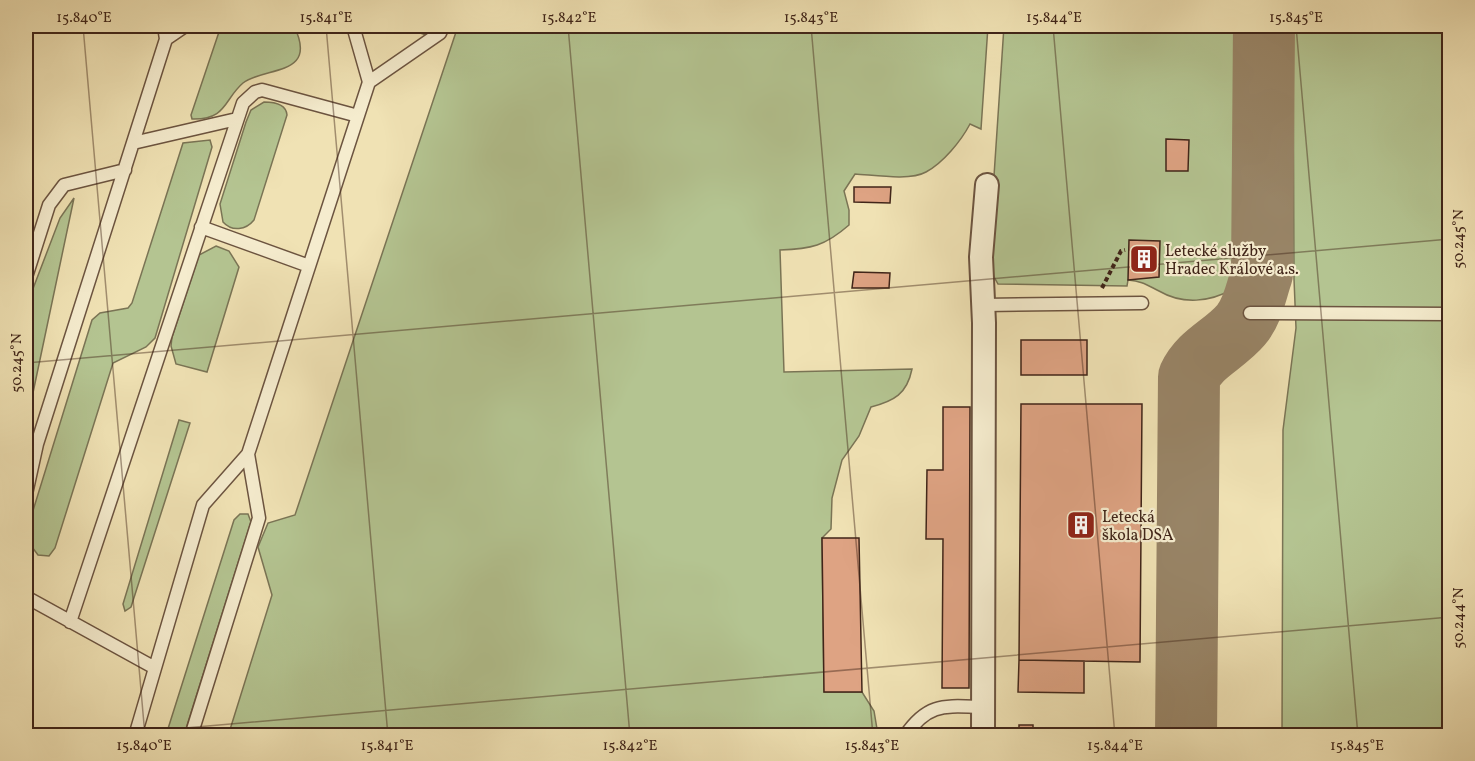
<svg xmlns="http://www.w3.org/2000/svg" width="1475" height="761" font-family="Vollkorn,serif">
  <rect width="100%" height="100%" fill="#f0e2b4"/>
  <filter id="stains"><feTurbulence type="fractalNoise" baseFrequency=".00333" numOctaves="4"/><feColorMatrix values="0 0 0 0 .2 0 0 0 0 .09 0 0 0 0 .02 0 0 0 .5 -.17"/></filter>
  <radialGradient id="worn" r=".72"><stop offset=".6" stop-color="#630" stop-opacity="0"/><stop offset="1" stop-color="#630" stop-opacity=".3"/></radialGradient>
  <!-- green -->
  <path fill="#b4c491" stroke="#7a7455" stroke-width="1.5" d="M221,26H294C319,77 265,66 243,83C224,99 227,120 192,119L191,115Z
    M399,26H433L430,33L426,35Z
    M458,26H988L981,129L970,124C961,141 943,163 926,172C910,181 874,175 855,174L844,191L849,210V225C825,246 811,249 780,250L784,372L912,369C907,394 894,401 871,407L859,436L842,460L832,498L831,529L822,538L824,692H862L874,711L878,735L228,736L272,595L258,547L268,523L295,515Z
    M1004,26H1239V269L1233,289C1210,302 1183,305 1159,291C1147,285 1142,281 1128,280L1127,286L998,284L988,266Z
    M1293,26H1449V735L1282,736L1283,430L1296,328L1294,279Z
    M264,102C273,102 286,103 287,115L254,220C246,230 232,232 223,222L220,204L246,122L251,110Z
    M210,140L212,147L155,338L146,347L113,363L55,548L49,556L38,555L32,547L31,517L92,320L100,313L128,308L132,303L183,143Z
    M74,198L26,426V307L60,218Z
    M216,246L229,251L239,267L207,372L176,364L171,346L172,337L199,255Z
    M179,420L190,423L131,607L125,611L123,604Z
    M240,514H248L251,522L184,735H166L234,520Z"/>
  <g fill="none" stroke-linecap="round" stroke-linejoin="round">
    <!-- taxiway -->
    <path stroke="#988466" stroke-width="62" d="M1186,736L1189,377C1200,353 1224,345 1241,325C1253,311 1256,291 1262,274L1264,26"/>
  </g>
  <!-- building -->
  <path fill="#dea383" stroke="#402519" stroke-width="1.5" d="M1166,139L1189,140L1188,171H1166Z
    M854,187H891L890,203L854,202Z
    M1129,240L1160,241L1159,277L1128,280Z
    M854,272L890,273L889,288H852Z
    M1021,340H1087V375H1021Z
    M1021,404H1142L1140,662L1019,660Z
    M943,407H970L969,688H942L943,539H926L927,470H943Z
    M822,538H859L862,692H824Z
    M1019,660L1084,661V693L1018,692Z
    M1019,725H1033V736H1019Z"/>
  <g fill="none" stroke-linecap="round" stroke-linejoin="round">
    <!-- service casing -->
    <g stroke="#6c5440" stroke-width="15">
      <path id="service" d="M166,39L185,26
        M369,82L440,33L443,26
        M133,143L237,119
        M201,227L309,266
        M26,277L49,205L64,185L125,170
        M984,305L1142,303
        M1250,313L1450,314
        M26,494L37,444L166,39L164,26
        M26,597L155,668
        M70,622L243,103L255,92L262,90L358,116
        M135,736L203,505L248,454L369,82L353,26
        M191,736L259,518L248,454
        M905,736C928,702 945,706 983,707"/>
    </g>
    <!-- minor casing -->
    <g stroke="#6c5440" stroke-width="26">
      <path id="minor" d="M983,736L984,323L981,257L987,185"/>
    </g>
    <!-- path -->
    <path stroke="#402519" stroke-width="4" stroke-dasharray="4.5 3" stroke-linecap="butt" d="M1102,288L1121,251L1125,250"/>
    <!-- service -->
    <use href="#service" stroke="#f5ecce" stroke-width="12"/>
    <!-- minor -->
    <use href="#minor" stroke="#f5ecce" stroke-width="22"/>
  </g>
  <!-- ticks -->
  <path fill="none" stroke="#402519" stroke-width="1.5" stroke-opacity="0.45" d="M83,26L145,736M326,26L388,736M568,26L630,736M811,26L873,736M1053,26L1115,736M1296,26L1358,736M26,363L1450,239M94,736L1450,617"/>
  <!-- icons -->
  <defs>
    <g id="building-square" transform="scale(1.5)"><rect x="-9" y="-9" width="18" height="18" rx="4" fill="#8f2418" stroke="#f5ecce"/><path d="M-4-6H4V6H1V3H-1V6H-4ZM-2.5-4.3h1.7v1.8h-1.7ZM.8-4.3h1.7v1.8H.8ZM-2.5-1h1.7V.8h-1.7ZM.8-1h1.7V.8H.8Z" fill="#fff"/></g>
  </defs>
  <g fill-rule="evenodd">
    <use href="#building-square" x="1144" y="259"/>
    <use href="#building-square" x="1081" y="525"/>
  </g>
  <g text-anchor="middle" stroke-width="4.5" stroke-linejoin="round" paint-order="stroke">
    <!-- poi labels -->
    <g font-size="16" fill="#402519" stroke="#f5ecce" text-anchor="start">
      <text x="1165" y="256">Letecké služby<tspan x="1165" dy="18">Hradec Králové a.s.</tspan></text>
      <text x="1102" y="522">Letecká<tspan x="1102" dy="18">škola DSA</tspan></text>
    </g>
  </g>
  <!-- margin -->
  <rect width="1475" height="761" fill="none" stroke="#f0e2b4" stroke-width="66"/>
  <rect x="33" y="33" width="1409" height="695" fill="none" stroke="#402519" stroke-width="2"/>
  <g font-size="15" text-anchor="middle" fill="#402519">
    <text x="84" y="22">15.840°E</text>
    <text x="326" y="22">15.841°E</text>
    <text x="569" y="22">15.842°E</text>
    <text x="811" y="22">15.843°E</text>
    <text x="1054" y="22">15.844°E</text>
    <text x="1296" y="22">15.845°E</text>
    <text transform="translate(1458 239) rotate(-90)" y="5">50.245°N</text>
    <text transform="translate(16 363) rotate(-90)" y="5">50.245°N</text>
    <text transform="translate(1458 618) rotate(-90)" y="5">50.244°N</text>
    <text x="144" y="750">15.840°E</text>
    <text x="387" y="750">15.841°E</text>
    <text x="630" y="750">15.842°E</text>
    <text x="872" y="750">15.843°E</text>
    <text x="1115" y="750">15.844°E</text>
    <text x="1357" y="750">15.845°E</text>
  </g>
  <rect width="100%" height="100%" filter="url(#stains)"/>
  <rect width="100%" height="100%" fill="url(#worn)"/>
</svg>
